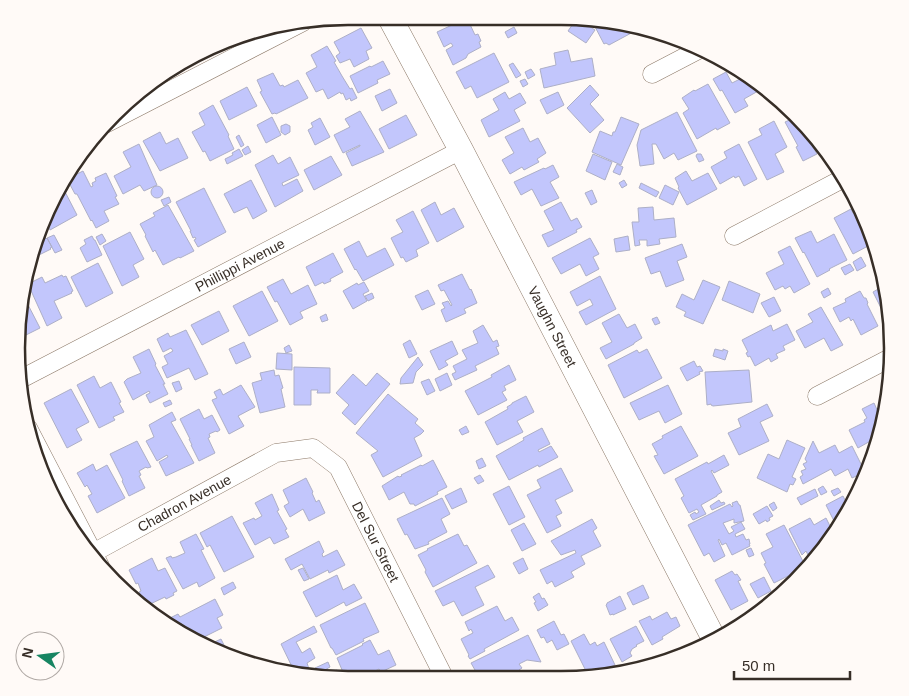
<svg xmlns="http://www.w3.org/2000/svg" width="909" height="696" font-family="Helvetica,sans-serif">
  <rect width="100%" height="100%" fill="#fffaf7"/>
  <!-- building -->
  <path fill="#c2c6fc" stroke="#adafc7" d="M427,16L449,17L432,25Z
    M467,18L475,35L478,34L481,41L479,42L481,47L468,54L466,58L453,65L446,50L453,46L451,43L444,47L437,32Z
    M577,18L595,30L586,43L568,31Z
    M591,19L632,25L635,31L609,45L606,43L604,44Z
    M514,27L517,33L508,38L505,32Z
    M361,28L372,48L366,51L369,59L354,67L350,59L340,63L336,56L340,53L334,42Z
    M327,46L336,61L334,62L342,76L350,89L352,88L357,98L351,101L350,98L346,100L343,93L341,94L340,92L328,99L323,89L316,92L306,73L317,67L311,55Z
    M568,50L571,62L592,58L595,76L544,88L540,69L556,65L554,53Z
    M494,53L509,82L477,98L471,86L465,89L456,72Z
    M383,61L390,74L377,80L378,83L358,93L350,76L370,66L371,67Z
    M513,63L521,75L516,78L509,65Z
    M531,69L535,75L528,79L525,72Z
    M726,72L732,83L748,75L754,79L760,90L744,99L748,106L735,113L722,90L720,91L713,79Z
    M273,73L280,86L283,85L284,87L298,80L308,98L276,114L275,113L272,114L260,92L262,91L257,80Z
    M525,79L528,84L523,87L520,81Z
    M708,84L730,123L717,130L716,128L697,139L683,113L689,109L682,98L694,90L695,91Z
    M590,85L599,95L590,104L604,120L590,133L567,108Z
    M247,87L257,106L229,120L220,101Z
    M390,89L397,103L382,111L375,96Z
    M505,92L509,99L520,93L526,103L514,110L520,121L489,137L481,120L499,110L493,99Z
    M558,92L564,105L547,114L540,100Z
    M213,105L229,135L228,136L234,149L210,161L205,151L203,152L192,132L205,125L199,113Z
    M360,111L384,152L352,166L346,153L360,146V145L343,153L334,135L350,127L345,119Z
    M677,112L697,151L678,160L674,153L664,159L656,144H652L654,164L640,166L637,145L641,130Z
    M406,115L417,135L389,149L379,129Z
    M272,117L281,135L266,143L257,125Z
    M621,117L639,124L621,165L592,152L600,131L612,136L613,132H615Z
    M320,118L330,137L315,145L308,130L313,127L311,123Z
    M794,118L814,140L810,142L817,154L803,161L796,147L798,146L785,122Z
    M774,121L787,147L775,154L784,172L767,180L748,142L762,135L759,129Z
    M286,124L290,126V132L285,135L281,132V126Z
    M523,128L530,142L538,138L546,153L537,159L539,162L524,170L522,167L510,174L502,160L514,153L505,137Z
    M160,132L166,144L178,138L188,158L160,171L143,141Z
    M239,135L244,145L241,147L236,137Z
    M139,144L157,185L144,191L140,185L123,194L114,176L131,167L123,152Z
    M739,144L757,179L744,186L739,176L735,178L734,176L720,184L711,167L727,158L724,152Z
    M248,146L251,152L245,155L242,150Z
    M239,149L243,156L227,164L225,159L233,155L232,153Z
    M593,154L612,162L605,180L586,171Z
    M697,154H701L704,160L699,162L696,156Z
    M273,155L278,164L290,157L299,175L282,183L283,186L297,179L303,191L275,207L255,165Z
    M331,156L342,175L314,190L304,170Z
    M617,164L623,167L620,175L613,172Z
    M553,165L559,177L550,182L559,198L541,206L532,189L521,195L514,182L544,168L545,169Z
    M83,171L91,187L93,186L92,183L96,181L95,178L106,173L117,196L115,197L119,204L104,211L109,221L96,228L92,220L91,221L77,194H75L67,179Z
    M686,171L692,181L708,173L717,189L687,205L678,188L679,187L675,178Z
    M251,180L267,211L253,219L247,207L234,213L224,194Z
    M624,180L627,185L622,188L619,183Z
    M641,183L659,192L656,197L639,188Z
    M61,184L77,215L50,230L45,220Z
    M665,185L679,192L673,205L659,198Z
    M151 192a6 6 0 1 1 12 0a6 6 0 1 1-12 0Z
    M204,188L226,232L198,247L194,240L196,239L195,237L193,238L190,231H191L176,202Z
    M592,190L597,202L591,205L585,193Z
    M169,197L171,202L164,206L161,200Z
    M435,202L441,215L454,208L464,227L437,242L421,210Z
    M561,202L571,221L577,218L582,227L576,230L577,232L548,247L542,235L554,230L544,211Z
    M168,205L194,251L180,258L179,257L163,265L155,250L153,252L145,236L146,235L140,224L155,216L153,213Z
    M653,207L654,220L674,218L676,237L659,239L660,244L647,246V240H639L640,245L635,246L632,222H639L638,208Z
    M851,209L853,213L861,209L868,221L873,239L866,243L868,246L853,254L834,218Z
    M413,211L429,243L416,250L418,256L406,262L403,257L401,258L391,238L403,232L396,220Z
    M811,231L817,243L834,234L847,260L829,269L830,270L817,277L804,252L803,253L795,238Z
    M130,232L144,259L133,265L139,277L122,286L103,246Z
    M43,234L46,239L47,238L52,247L50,248L51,249L37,256L33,249L38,237Z
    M102,234L106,241L100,245L96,237Z
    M54,235L62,250L55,253L47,238Z
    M92,236L94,240H95L102,255L87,262L80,248L86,244L84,240Z
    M628,236L630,250L616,252L614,239Z
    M590,238L599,254L593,257L599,269L586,276L580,264L561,274L552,258Z
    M359,241L367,257L385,248L394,265L363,281L356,269L355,270L344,249Z
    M682,244L687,257L677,261L684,280L666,287L660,271L651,274L645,258Z
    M790,246L810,284L794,293L790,286L785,289L783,286L775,290L766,273L784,264L778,252Z
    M333,253L343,272L330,279L331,281L324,284L323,282L315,286L306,267Z
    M861,257L866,266L857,271L853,262Z
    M98,263L113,293L86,307L71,277Z
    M850,264L854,270L845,275L841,268Z
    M462,274L470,290L471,289L477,303L464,309L466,313L446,322L441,310L445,308L442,303L448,301L451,306L452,305L444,290L441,291L438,285Z
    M62,275L63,277L66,276L73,291L71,292L72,293L54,301L62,318L47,326L28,284L42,277L45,283Z
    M600,276L616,309L586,325L579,312L593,305L590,299L577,306L570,292Z
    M283,279L291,294L308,285L317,304L300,312L303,318L290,325L277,301L275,302L267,287Z
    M703,280L720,287L703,324L684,316L686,312L676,307L682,294L694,300Z
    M729,281L760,294L753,313L722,300Z
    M364,282L369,291L363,294L367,301L353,309L343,291L357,283L358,285Z
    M887,284L890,321L888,322L873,292Z
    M828,288L831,294L824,298L821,292Z
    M428,290L435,304L422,310L415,296Z
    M262,291L278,321L249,336L233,306Z
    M860,291L864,298H866L868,303L867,304L878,326L861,335L853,319L851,321L849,317L840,322L833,308L846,302L845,299Z
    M372,293L374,298L368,301L365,296Z
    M24,297L40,328L26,335L21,325Z
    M774,297L781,311L769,317L761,303Z
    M821,307L843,345L831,351L824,338L805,348L796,331L813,322L808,314Z
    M219,311L229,331L202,345L191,325Z
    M326,314L328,320L322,322L320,317Z
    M619,314L627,328L635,324L642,338L634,343V344L606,359L600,348L612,342L602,323Z
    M657,317L660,323L655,325L652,319Z
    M787,324L795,340L783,346L785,350L776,354L778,358L771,362L769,358L755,366L750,356L748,357L746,353L748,352L742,340L771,325L773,331Z
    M483,325L493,342L497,340L499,346L496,347L499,354L475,366L477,370L455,380L452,374L456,372L453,366L467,359L462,350L478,343L473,331Z
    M186,330L208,374L195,380L189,368L167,378L162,367L168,364L164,356L173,351L171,348L163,352L157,339L168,333L170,337Z
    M410,340L417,354L409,358L403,344Z
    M452,341L458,354L445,361L448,365L439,370L430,351Z
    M244,342L251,357L236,364L229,349Z
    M289,345L292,351L286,353L284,348Z
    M149,349L156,364L155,365L165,384H163L168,394L150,403L146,395L150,393L149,391L133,400L124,382L127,379L141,373L133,357Z
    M647,349L662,378L624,398L608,365L637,350L639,353Z
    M715,349L723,351V349L728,351L725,360L713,356Z
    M277,353L292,354V370L276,369Z
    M418,357L423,365L416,372L413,383L400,384L401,378Z
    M694,361L697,367L700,366L703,371L699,372L700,374L687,381L680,368Z
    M509,365L516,380L504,386L506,390L502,392L507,400L478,415L465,391L492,377L491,375Z
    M294,367L330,368V393H317L318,390H311V405H294Z
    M274,370L275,376L279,375L283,388L281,389L285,407L260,413L252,383L262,380L260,373Z
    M749,370L752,402L713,406L711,405V404L707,405L705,372Z
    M377,373L390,384L355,425L342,413L349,405L336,393L353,374L366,386Z
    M447,373L452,385L440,391L435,379Z
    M94,376L100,388L111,382L121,402L119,403L124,412L113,417L115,420L99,428L77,385Z
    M429,379L435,391L427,395L421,382Z
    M179,381L182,389L176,392L172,383Z
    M241,385L255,407L238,416L244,426L229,434L212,400L217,398L214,392L220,389L223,395Z
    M668,385L682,414L665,423L659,411L639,420L630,403Z
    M71,389L89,422L76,429L82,440L67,448L44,403Z
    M388,394L418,419L415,423L424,431L421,434L414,438L422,456L383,477L371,455L378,451L356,433Z
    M526,396L534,412L517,421L523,432L497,445L485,422L508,409L507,407L512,404V403Z
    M888,396L887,407L883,399Z
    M170,400L172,404L165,407L163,403Z
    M874,403L883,423L877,444L874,439L858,448L849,430L865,422L864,420L867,418L862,409Z
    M767,404L773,416L760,422L769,441L739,455L728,433L741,427L738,419Z
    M199,409L204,419L212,415L220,430L217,432L216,431L209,434L210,437L208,438L215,453L199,461L191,445H192L189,439H190L180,419Z
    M172,412L176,420L171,422L194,463L166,476L159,462L168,457L167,455L157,461L146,441L154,437L149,425Z
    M466,426L469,432L462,435L459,430Z
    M681,426L698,456L664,474L654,456L658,455L652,444L663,438L662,436Z
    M542,428L550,444L538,450L539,452L551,446L558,457L539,467L538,465L509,480L496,456L524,440L523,438Z
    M787,440L805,448L792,477L796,479L793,485L790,484L787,492L757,478L768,454L779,459Z
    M137,441L151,467L147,468L146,467L139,471L141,475L139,476L145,488L129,496L122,481L123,480L110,454Z
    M813,441L819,453L835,445L839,453L852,446L865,472L852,478L848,469L835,476L831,469L803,484L800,477L803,475L801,471L806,469L803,464L807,462L805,459Z
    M724,455L729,465L714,473L712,470L711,471L722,492L717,495V496L701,505L706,514L693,520L690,515L695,512L696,514L699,512L697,509L689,513L681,498L684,496L675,479L707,462L708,464Z
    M482,458L486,466L479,469L476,461Z
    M433,460L447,487L437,492L438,494L415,506L414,504H410L404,492L389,500L382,486L398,476L399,477L402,476L401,475L421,465L422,466Z
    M93,464L96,471L107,465L125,498L97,513L88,496L92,494L87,485L85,487L77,473Z
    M561,468L573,491L555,500L562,513L556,516L561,526L547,533L527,495L541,488L537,480Z
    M480,475L484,481L478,484L474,478Z
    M306,478L313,492L312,493L316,502L319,500L325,513L309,521L303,509L290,517L284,506L289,503L283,490Z
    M509,486L525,517L509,525L493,494Z
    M823,486L827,492L821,495L818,489Z
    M461,488L467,502L452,509L445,496Z
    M838,488L841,492L834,496L831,491Z
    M815,489L818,496L801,505L797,498Z
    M272,494L279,510L277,511L287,529L285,530L289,537L274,544L270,537L255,545L243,523L254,518L255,520L262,516L255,503Z
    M857,494L838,529L826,505L843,496L845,500Z
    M442,498L450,514L441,519L447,532L428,542L429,544L415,549L407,534L405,535L397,519Z
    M719,500L721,503L724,502L725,504L712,510L710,506Z
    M737,501L739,505H740L744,521L734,523V519L723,523L729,534L734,531L731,527L741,522L745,529L735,534L736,537L743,534L746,540L749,539L750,544H749L750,546L732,555L726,543L722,545L719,539L718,540L725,556L714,562L709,553L704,556L688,525L730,504L732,507L733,506L732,503Z
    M774,502L777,508L773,511L769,505Z
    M767,506L773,516L769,518L770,520L767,522L766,520L759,524L753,514Z
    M232,516L254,557L224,572L210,545L207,547L200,533Z
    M810,518L814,525L826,518L834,534L822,540L825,546L812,563L806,551L802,555L789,529Z
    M592,519L597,528L593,531L601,546L581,556L585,564L571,572L574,577L555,587L552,581L547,584L540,570L576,553L575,550L561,555L551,541Z
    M524,523L536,544L522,551L511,530Z
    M784,525L806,567L774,583L764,564L766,563L761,553L773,547L766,534Z
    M196,534L204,549L201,550L215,578L199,587L197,582L183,589L166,558L171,556L172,558L176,557L185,553L180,542Z
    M458,534L464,546L467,545L477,563L433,587L425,572L426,570L418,555L428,550L427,549Z
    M319,541L324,552L322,554L323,557L337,550L345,565L329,573L328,570L310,579L302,564L291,570L285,559Z
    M751,548L754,555L749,557L746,550Z
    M152,558L158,571L165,568L177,591L173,593L174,595L166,599L165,597L146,606L139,592L141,591L138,583L136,584L129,570Z
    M523,558L528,569L519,574L513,563Z
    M488,565L495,577L475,587L484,605L462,616L454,601L443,606L435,591Z
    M303,568L309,579L304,581L298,570Z
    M732,571L735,575L737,574L741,580L738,581L748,601L731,610L715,580Z
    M337,575L343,590L354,584L362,598L346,606L344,602L316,617L303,592Z
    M764,577L771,591L758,598L750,584Z
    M233,582L236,588L224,595L221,588Z
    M643,585L649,598L633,605L627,593Z
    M539,593L542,599L544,598L548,605L538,611L534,603L536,602L533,597Z
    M620,596L626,609L613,615V614L610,615L606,605L607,604V603Z
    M215,599L223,615L217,618L222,628L196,641L182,634L183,633L182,631L179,632L162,622L178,614L180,617Z
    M365,603L379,632L363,639L364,641L336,655L332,648H331L320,625Z
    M497,606L505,621L512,617L519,630L484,649L485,651L470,659L468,656L469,655L461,639L473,633L471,629L469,631L465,622Z
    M667,612L671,619L676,617L680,626L662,637L663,639L652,645L639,621L650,616L652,620Z
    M554,621L561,635L564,634L569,644L557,650L552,640L547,643L544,637L541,638L537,630Z
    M314,626L317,632L296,642L302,653L310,648L315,658L307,663L309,669L296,675L281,644Z
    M636,626L644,641L636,645L637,646L632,649L630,653L632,656L622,662L610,639Z
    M584,634L590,645L595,642L597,646L604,642L615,665L591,677H589L571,641Z
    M528,635L541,662L527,660L519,664L522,668L519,670L522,676L521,677H492L491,674L485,677H479L471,663Z
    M221,639L228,653L233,650L237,659L221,655L206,646Z
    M370,640L378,655L389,650L396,665L381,672L379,669L363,677H345L337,658L363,645L362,644Z
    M328,662L330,667L318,674L315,668Z
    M337,670L341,677H330L329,674Z"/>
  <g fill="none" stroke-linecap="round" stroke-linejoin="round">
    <!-- street casing -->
    <g stroke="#8c7968" stroke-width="19">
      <g id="street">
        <path d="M652,74L702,48"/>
        <path d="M105,124L303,22"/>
        <path d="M734,236L844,178"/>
        <path id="s1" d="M19,380L461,150"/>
        <path d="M817,396L892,357"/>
        <path d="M28,428L100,566"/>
        <path id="s2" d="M93,553L276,453L313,448L338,467L444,677"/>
      </g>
    </g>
    <!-- secondary casing -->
    <g stroke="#8c7968" stroke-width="25">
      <g id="secondary">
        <path id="s3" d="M389,16L461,150L714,639"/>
      </g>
    </g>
    <!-- street -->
    <use href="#street" stroke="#fff" stroke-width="18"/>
    <!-- secondary -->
    <use href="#secondary" stroke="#fff" stroke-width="24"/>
  </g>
  <g text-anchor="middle" stroke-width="5" stroke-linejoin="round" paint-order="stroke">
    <!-- street labels -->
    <g font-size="14" fill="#372e27" stroke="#fffaf7">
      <text dy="5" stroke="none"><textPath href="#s1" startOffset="249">Phillippi Avenue</textPath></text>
      <text dy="5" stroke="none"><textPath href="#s3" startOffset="351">Vaughn Street</textPath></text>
      <text dy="5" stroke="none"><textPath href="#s2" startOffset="104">Chadron Avenue</textPath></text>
      <text dy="5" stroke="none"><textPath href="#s2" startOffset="361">Del Sur Street</textPath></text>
    </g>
  </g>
  <!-- crop -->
  <path d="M0 0H909V696H0ZM348 25H561A323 323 0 0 1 884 348V348A323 323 0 0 1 561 671H348A323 323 0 0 1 25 348V348A323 323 0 0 1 348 25Z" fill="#fffaf7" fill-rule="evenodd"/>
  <path fill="none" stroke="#372e27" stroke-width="2.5" d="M348 25H561A323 323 0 0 1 884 348V348A323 323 0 0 1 561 671H348A323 323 0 0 1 25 348V348A323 323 0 0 1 348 25Z"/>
  <!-- north arrow -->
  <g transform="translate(40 656) rotate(284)"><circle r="24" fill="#fffaf7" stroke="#afa8a4"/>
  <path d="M0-4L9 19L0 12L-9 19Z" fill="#178562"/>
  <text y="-8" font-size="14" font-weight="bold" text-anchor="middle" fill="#372e27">N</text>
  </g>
  <!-- scale -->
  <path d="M734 671v8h116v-8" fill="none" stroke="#372e27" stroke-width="2.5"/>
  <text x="742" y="671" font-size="15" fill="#372e27" stroke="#fffaf7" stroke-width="4" paint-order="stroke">50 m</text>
</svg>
